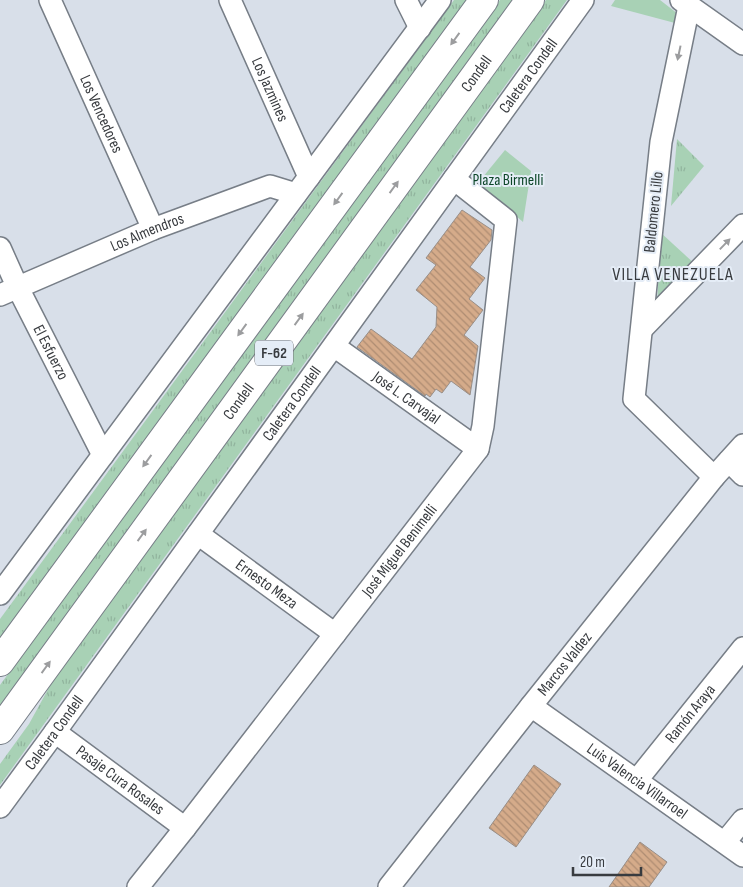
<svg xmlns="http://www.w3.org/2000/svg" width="743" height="887" viewBox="0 0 743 887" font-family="'Sofia Sans Condensed',sans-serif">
<defs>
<pattern id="grass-tufts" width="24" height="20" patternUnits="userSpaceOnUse" patternTransform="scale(1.25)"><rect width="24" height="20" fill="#a8d1b5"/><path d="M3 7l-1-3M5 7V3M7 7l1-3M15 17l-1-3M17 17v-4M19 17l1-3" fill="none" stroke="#91b49d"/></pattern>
<pattern id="building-back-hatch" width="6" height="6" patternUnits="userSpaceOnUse" patternTransform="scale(1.25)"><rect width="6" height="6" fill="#d5ab8a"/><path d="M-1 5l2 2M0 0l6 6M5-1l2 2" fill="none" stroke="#ae8c72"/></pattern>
</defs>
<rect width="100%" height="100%" fill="#d8dfe9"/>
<!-- grass -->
<g fill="url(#grass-tufts)">
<polygon points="454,0 475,0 0,640 0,619"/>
<polygon points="500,0 519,0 0,710 0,685"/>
<polygon points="546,0 567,0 0,785 0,764 29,724 63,662"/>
<polygon points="677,139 704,166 671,206"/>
<polygon points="661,233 696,265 657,306"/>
</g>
<!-- park -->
<g fill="#a8d1b5">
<polygon points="615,0 660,0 678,14 675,23 611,6"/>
<polygon points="505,150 531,171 523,222 478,183"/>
</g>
<!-- building -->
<g fill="url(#building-back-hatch)" stroke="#988e87">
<polygon points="462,210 492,230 491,240 470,267 485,278 469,299 483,310 464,335 478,346 470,395 451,381 442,393 436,389 430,397 426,394 425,396 357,347 371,329 412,359 436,327 437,307 416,290 436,265 426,258"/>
<polygon points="534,765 561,784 516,847 489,828"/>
<polygon points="640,842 667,862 649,887 609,887"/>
</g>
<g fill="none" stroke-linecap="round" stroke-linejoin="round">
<!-- street casing -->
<g stroke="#777e87" stroke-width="24">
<g id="street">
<path id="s1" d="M50,0L153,229"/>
<path id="s2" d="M230,0L309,177"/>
<polyline points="406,0 420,28"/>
<polyline points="681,0 743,44"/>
<polyline points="689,6 661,142 634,399 714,477"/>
<path id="s3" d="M0,248L17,286L103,455"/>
<path id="s4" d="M0,295L153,229L270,186L296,194"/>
<polyline points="642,329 743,225"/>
<path id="s5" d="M334,346L478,449"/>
<polyline points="729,461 743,475"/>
<path id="s6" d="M198,534L335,634"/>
<polyline points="0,594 440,0"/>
<path id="s7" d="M531,706L743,856"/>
<path id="s8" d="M55,732L185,828"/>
<path id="s9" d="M637,780L743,648"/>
<path id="s10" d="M0,807L55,732L583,0"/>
<polyline points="725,842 743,820"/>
<path id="s11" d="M138,887L185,828L478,449L483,426L506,220L454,179"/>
<path id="s12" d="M389,887L531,706L714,477L743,445"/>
</g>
</g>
<!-- primary casing -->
<g stroke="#777e87" stroke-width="30">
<g id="primary">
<polyline points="0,662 484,0"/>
<path id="s13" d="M0,730L530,0"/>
</g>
</g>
<!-- street -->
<use href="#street" stroke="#fff" stroke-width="21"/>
<!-- primary -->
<use href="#primary" stroke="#fff" stroke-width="28"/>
</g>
<!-- one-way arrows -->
<defs><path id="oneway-solid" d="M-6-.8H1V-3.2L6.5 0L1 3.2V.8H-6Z" transform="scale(1.25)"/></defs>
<g fill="#9c9d9f">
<use href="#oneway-solid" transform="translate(455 39) rotate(126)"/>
<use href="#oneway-solid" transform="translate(679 53) rotate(102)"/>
<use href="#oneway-solid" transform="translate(394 187) rotate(-54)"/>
<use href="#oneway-solid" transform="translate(338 199) rotate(126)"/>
<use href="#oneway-solid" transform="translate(725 244) rotate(-46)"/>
<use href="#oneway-solid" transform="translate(299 319) rotate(-54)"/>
<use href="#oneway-solid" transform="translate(242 330) rotate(126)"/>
<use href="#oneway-solid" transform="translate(147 461) rotate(126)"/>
<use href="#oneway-solid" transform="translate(142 535) rotate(-54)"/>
<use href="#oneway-solid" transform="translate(46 667) rotate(-54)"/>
</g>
<g text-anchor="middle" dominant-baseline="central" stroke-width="4" stroke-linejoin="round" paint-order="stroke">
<!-- shield labels -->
<rect fill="#e5edf7" stroke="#6c7076" stroke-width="1" x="255" y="340.5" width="38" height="25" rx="4"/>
<g font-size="15" font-weight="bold" fill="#383b3f">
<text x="274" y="353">F-62</text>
</g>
<!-- street labels -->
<g font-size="16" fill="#383b3f" stroke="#e5edf7">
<text stroke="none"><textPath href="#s13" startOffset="811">Condell</textPath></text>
<text stroke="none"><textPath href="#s10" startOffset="902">Caletera Condell</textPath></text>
<text stroke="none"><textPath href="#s2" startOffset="98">Los Jazmines</textPath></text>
<text stroke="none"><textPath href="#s1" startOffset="125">Los Vencedores</textPath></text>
<text transform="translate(654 212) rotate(-84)">Baldomero Lillo</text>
<text stroke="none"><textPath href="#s4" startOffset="160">Los Almendros</textPath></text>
<text stroke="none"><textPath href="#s3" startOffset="116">El Esfuerzo</textPath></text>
<text stroke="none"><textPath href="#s5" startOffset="89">José L. Carvajal</textPath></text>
<text stroke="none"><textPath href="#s13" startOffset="406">Condell</textPath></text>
<text stroke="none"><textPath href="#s10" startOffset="498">Caletera Condell</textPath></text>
<text stroke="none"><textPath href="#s11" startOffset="426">José Miguel Benimelli</textPath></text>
<text stroke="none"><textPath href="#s6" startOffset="85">Ernesto Meza</textPath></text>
<text stroke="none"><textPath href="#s12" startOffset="284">Marcos Valdez</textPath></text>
<text stroke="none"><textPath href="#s9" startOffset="85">Ramón Araya</textPath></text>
<text stroke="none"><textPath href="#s10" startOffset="92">Caletera Condell</textPath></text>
<text stroke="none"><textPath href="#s8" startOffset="81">Pasaje Cura Rosales</textPath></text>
<text stroke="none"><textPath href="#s7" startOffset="130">Luis Valencia Villarroel</textPath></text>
</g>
<!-- park labels -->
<g font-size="16" fill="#0b4527" stroke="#e5edf7">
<text x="508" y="180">Plaza Birmelli</text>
</g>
<!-- neighbourhood labels -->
<g font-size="18" letter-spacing="1" fill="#383b3f" stroke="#e5edf7">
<text x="673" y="274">VILLA VENEZUELA</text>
</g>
</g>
<!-- scale -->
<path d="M573 867v8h68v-8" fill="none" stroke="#383b3f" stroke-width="2.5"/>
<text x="580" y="867" font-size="15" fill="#383b3f" stroke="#e5edf7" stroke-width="4" paint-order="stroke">20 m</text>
</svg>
